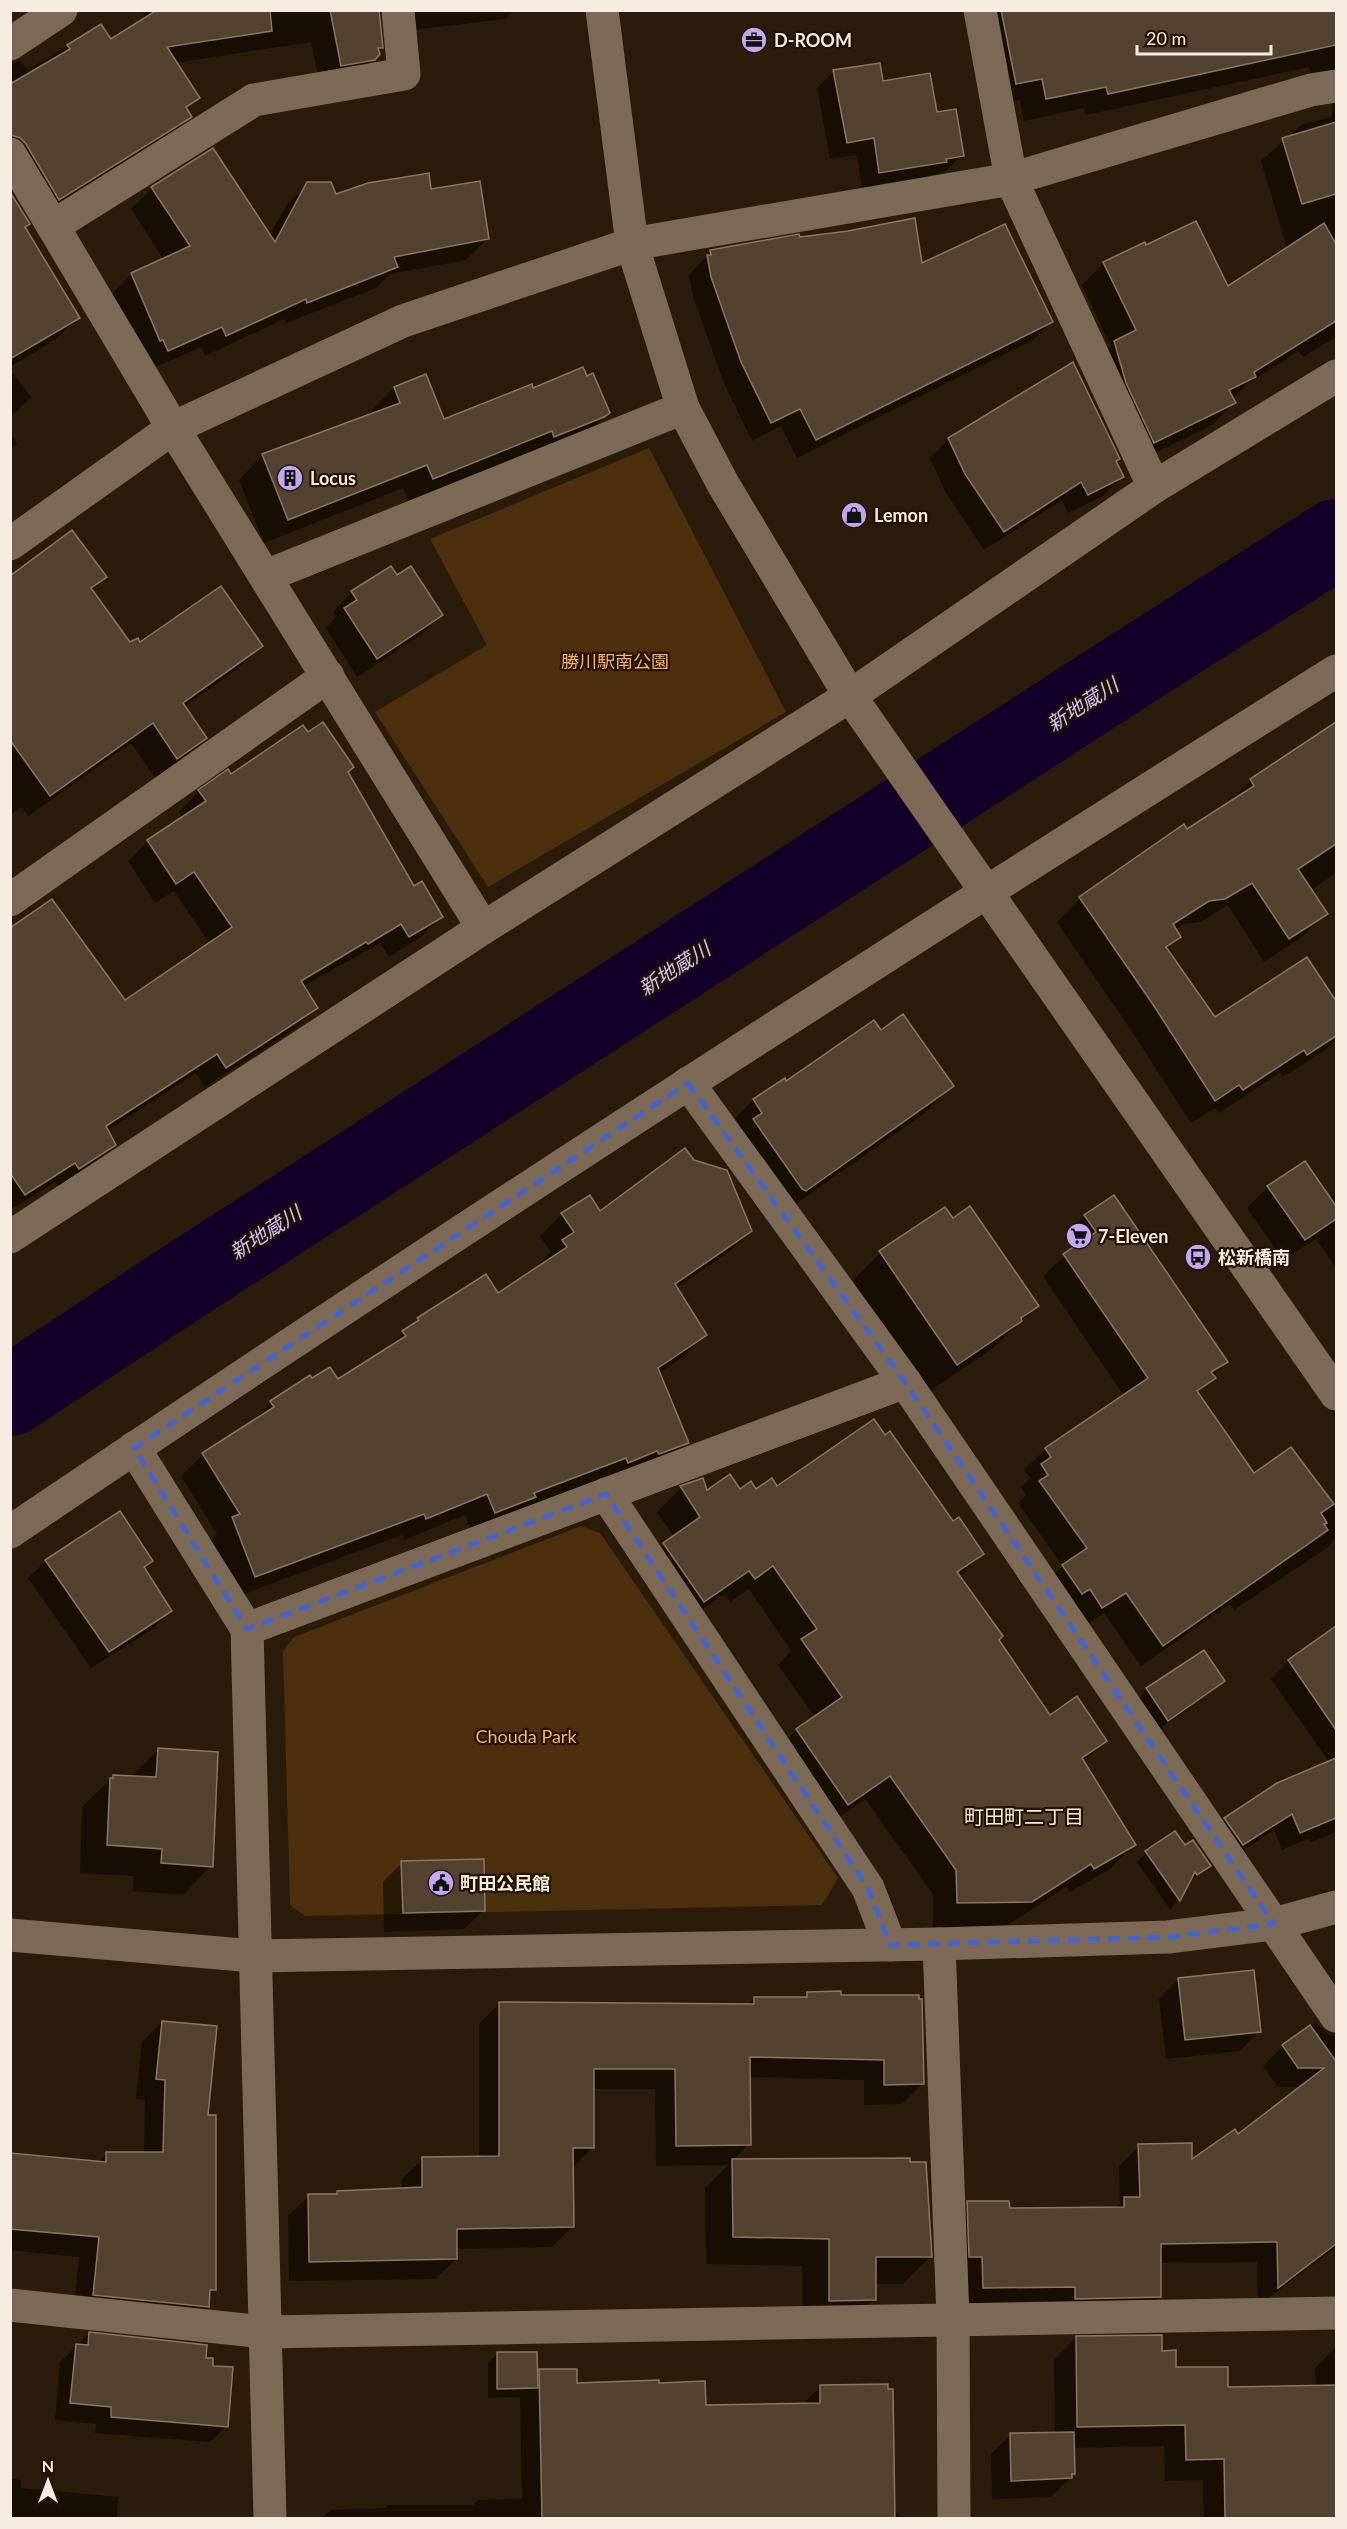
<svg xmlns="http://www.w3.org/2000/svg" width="1347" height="2529" viewBox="0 0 1347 2529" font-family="Lato,'Noto Sans JP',sans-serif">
<rect width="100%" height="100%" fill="#2b1b0a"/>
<!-- green -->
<g fill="#4c300e">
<polygon points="649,448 786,712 488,887 375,712 487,645 430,539"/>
<polygon points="581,1526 600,1533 838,1878 822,1905 305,1916 290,1905 283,1651 294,1637"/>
</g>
<!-- shadow -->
<g fill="#0007">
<polygon points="143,10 514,10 505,19 396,32 385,14 378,13 381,47 374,59 352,81 320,86 311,42 175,63 198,98 186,110 190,116 169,138 37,220 10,175 10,64 20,61 28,70 101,26 110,41 145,20"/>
<polygon points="974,10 1336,10 1336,337 1303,357 1299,351 1247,384 1232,399 1234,403 1212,425 1132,464 1093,364 1111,346 1082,285 1104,263 1227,288 1287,248 1261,161 1301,125 1332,117 1333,105 1328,96 1316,90 1309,67 1086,115 1084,108 1024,121 1020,100 995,105"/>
<polygon points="834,71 881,82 936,114 962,155 945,172 931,175 928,178 862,189 857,155 830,159 817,88"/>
<polygon points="308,184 335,196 430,191 487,239 466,260 390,274 376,288 286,323 284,319 205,356 201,347 147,371 111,295 132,274 164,260 131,209 152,188 269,236 287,205"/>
<polygon points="10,194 24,227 30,235 26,238 78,318 56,339 10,367"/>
<polygon points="798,239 921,266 1052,322 1033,340 797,458 781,426 752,441 723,381 693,296 689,275 711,251"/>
<polygon points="10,370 31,397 10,418"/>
<polygon points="425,376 443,421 533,390 608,413 584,437 409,502 403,488 264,543 239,480 263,455 371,415 370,412 394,388"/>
<polygon points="10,434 18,444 10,451"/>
<polygon points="949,439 1119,459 1115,463 1122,477 1103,496 1068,513 1062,500 984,550 946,493 930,458"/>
<polygon points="10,577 105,577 91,590 130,644 261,645 240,667 184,707 205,738 184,759 156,779 131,743 28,816 22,807 10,815"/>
<polygon points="396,577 441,615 422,634 357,677 326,628 336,617 333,612 352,592"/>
<polygon points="1336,724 1336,873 1311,890 1326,914 1302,937 1264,962 1228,905 1200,922 1184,924 1175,930 1179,936 1166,949 1215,1019 1307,959 1336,1004 1336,1039 1327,1049 1283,1077 1280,1073 1219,1113 1215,1108 1191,1123 1131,1030 1057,922 1080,898 1227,804 1251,780"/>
<polygon points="346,773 414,888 441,916 421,937 389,957 380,943 302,987 316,1008 296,1028 205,1087 196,1073 107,1131 114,1145 94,1165 59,1188 55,1182 10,1210 10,950 125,1002 210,944 174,891 155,903 128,861 148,841 184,818 179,812 199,791 231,776"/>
<polygon points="881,1032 952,1086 925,1113 777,1217 726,1127 753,1100 784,1080 786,1083"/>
<polygon points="1268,1187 1329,1198 1336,1193 1336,1268 1316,1239 1283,1260 1247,1208"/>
<polygon points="600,1213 750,1231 728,1253 676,1288 705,1335 683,1357 659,1373 687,1443 665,1465 473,1534 465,1515 404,1540 402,1535 233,1598 211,1540 217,1534 181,1476 203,1455 250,1425 271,1403 312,1380 338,1381 382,1353 418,1319 497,1295 542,1265 541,1263 551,1252 540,1236 562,1214"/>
<polygon points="1085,1216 1227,1361 1197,1394 1253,1475 1314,1477 1336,1510 1336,1538 1327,1548 1234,1610 1230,1604 1141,1666 1104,1613 1081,1629 1042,1587 1063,1566 1018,1503 1026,1495 1021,1487 1030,1478 1024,1470 1046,1449 1124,1396 1043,1276 1072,1249 1064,1238"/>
<polygon points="880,1253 1037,1306 992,1349 928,1392 852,1281"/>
<polygon points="702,1480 706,1492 756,1491 777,1488 952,1523 982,1554 959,1577 997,1640 1049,1717 1105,1741 1083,1763 1134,1845 1110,1869 1070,1892 1066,1887 1006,1926 933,1927 933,1894 865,1799 824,1828 772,1754 797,1730 815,1717 778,1665 791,1651 749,1589 730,1602 725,1594 679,1625 640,1568 674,1537 657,1512 681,1488"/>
<polygon points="46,1561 151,1561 144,1568 170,1611 153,1629 91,1668 28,1578"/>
<polygon points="1336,1628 1336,1832 1310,1842 1309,1838 1282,1850 1274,1830 1225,1862 1208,1837 1225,1820 1330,1763 1271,1679 1289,1661"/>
<polygon points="1224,1681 1214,1690 1158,1730 1138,1699 1147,1689"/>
<polygon points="158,1750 213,1795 216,1795 211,1866 183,1895 133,1891 134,1876 80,1873 82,1807 114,1776 131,1777"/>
<polygon points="1185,1847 1209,1866 1188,1883 1179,1900 1170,1909 1137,1862 1146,1853"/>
<polygon points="402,1863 484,1910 464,1929 384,1932 383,1882"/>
<polygon points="1179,1979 1259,2031 1240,2051 1166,2059 1159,1999"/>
<polygon points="808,1993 840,1996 922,2084 902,2104 864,2105 864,2080 748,2077 749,2144 733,2160 930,2257 903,2284 874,2284 874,2299 847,2327 802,2328 802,2266 706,2264 705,2188 728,2165 656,2166 655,2089 593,2089 593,2147 572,2168 573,2226 552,2247 456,2249 456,2259 435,2279 289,2281 288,2216 309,2196 402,2190 402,2179 423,2159 479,2158 479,2024 499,2004 747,2006 754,1999 803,1999"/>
<polygon points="1336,2012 1336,2247 1258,2306 1257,2262 1159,2263 1160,2297 1140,2317 963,2308 948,2223 968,2202 1008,2210 1115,2208 1120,2204 1119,2166 1139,2146 1190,2162 1238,2136 1286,2099 1298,2087 1278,2087 1263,2066 1283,2046 1316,2023 1328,2034 1335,2036 1328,2021"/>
<polygon points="162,2022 206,2116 214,2290 208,2296 208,2307 187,2327 73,2315 79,2257 10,2250 10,2154 98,2162 107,2154 144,2154 145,2100 136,2099 142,2042"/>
<polygon points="89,2334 205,2359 211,2367 227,2426 210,2442 95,2433 96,2424 55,2420 60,2362"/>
<polygon points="1076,2338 1161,2352 1175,2368 1227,2388 1316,2387 1315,2368 1336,2347 1336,2518 1204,2518 1203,2480 1165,2481 1164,2446 1073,2448 1074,2474 1051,2497 992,2499 991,2454 1011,2435 1055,2434 1054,2360"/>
<polygon points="497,2354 536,2374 540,2370 576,2384 657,2385 704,2407 803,2404 821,2386 893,2514 898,2514 898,2518 322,2518 331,2510 385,2508 388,2505 473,2505 478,2500 522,2499 520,2397 488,2398 488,2363"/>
<polygon points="10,2479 21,2480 21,2488 118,2497 117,2518 10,2518"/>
</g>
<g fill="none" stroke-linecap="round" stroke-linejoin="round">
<!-- river -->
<polyline stroke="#130029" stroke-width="80" points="10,1396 172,1289 1133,668 1336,539"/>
</g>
<!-- building -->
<g fill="#534230" stroke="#8a7763" stroke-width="1.5">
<polygon points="157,10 270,10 272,31 167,47 200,98 186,107 192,117 59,200 26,144 20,138 10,135 10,84 70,49 67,45 101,24 111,39"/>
<polygon points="330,10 379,10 383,48 378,48 380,54 375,60 341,66"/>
<polygon points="1001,10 1336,10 1336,45 1108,94 1106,87 1046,99 1042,79 1016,84"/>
<polygon points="880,63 883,81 930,73 937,112 956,109 964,156 946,159 947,162 879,173 874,138 847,143 833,70"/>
<polygon points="1336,122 1336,194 1302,204 1282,138"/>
<polygon points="213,148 275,242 307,182 331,182 336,194 368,183 429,173 431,189 480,181 489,239 394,257 398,267 307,303 306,299 226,336 222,327 168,351 163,340 160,341 131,273 190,246 151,187"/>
<polygon points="10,192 30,224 25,227 80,318 10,359"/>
<polygon points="915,218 922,263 1005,224 1053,322 816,440 800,409 771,423 741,362 711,277 707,255 711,255 710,250 799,234 800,237 848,231"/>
<polygon points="1196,221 1228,286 1324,223 1336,244 1336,321 1254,372 1256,377 1229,390 1236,403 1154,443 1126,383 1114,341 1136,330 1103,262 1145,242 1146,245"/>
<polygon points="1073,362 1120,459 1116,461 1124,477 1088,495 1081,482 1004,532 965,474 948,438"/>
<polygon points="583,367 587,376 593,373 610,413 604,417 554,437 552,431 433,479 427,465 288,520 262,454 400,403 394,387 426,374 444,419 532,384 533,388"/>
<polygon points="72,530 107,577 91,588 130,642 138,638 140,642 221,586 263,646 183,703 207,738 177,759 153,723 50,796 10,740 10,576"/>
<polygon points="391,566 397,575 411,566 443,615 377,659 344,608 357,600 351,591"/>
<polygon points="323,722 354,767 348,772 414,886 422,881 443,917 409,937 401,924 368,944 366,942 301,981 318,1008 226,1068 217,1054 106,1126 116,1145 79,1169 75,1163 25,1195 10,1173 10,928 52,899 125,1000 232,927 194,872 176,884 147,840 206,801 198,790 228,769 231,774 303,725 308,732"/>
<polygon points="1336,722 1336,844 1298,869 1328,914 1289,939 1252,883 1225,899 1209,901 1173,924 1181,937 1166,947 1215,1017 1307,957 1336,1001 1336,1036 1307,1055 1304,1050 1243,1090 1239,1085 1215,1101 1154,1006 1079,897 1184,824 1187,829 1254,786 1250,779"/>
<polygon points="903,1014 954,1086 806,1191 802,1189 753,1119 762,1113 753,1099 785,1078 786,1081 874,1020 881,1030"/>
<polygon points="685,1148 694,1160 727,1170 752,1231 675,1284 707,1335 658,1368 689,1443 659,1454 657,1451 628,1463 626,1458 534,1493 536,1497 495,1513 487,1494 426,1519 424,1514 255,1577 232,1517 240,1514 202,1453 274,1407 270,1401 310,1375 312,1378 330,1367 338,1379 406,1336 402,1331 419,1320 417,1318 486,1274 498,1293 567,1247 562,1240 574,1232 561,1213 590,1195 600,1211"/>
<polygon points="1305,1161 1336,1206 1336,1219 1305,1240 1267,1186"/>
<polygon points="1114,1195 1228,1362 1211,1372 1216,1378 1197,1391 1254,1473 1291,1447 1334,1504 1321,1513 1327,1523 1324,1524 1328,1530 1163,1646 1126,1593 1102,1608 1090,1589 1082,1594 1062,1565 1087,1548 1039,1481 1048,1475 1041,1464 1051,1457 1045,1448 1148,1378 1063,1254 1096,1232 1084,1215"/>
<polygon points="970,1206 1039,1306 1021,1318 1022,1321 957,1365 879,1251 945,1207 953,1218"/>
<polygon points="874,1419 885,1435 890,1431 953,1521 959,1517 984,1554 957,1572 1003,1636 999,1640 1050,1715 1077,1696 1107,1741 1082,1758 1136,1845 1094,1869 1091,1864 1032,1902 957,1903 956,1870 890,1776 848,1805 796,1729 842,1697 801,1639 817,1629 773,1566 755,1579 749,1571 704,1602 663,1543 700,1517 680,1486 703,1478 707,1490 730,1474 740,1489 751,1481 756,1489 772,1478 777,1486"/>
<polygon points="120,1511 153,1561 144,1567 172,1611 109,1652 45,1560"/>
<polygon points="1336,1626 1336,1730 1288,1660"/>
<polygon points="1204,1650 1225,1681 1168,1721 1146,1688"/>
<polygon points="158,1748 218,1752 213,1867 161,1863 162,1849 107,1845 110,1778 113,1778 113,1775 156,1777"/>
<polygon points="1336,1758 1336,1818 1300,1833 1292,1814 1243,1845 1224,1818 1277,1783"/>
<polygon points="1175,1831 1185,1845 1193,1840 1211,1866 1197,1875 1195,1872 1180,1901 1145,1851"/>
<polygon points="484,1859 485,1911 403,1913 401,1861"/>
<polygon points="1254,1970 1261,2032 1185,2040 1178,1978"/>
<polygon points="841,1991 841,1995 919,1995 919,1999 922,1999 924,2084 884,2085 884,2060 750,2057 751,2145 676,2146 675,2069 594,2069 594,2148 573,2148 574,2227 457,2229 457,2259 309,2262 308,2194 337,2194 337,2191 422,2187 422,2157 499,2156 499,2002 754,2004 754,1997 807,1997 807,1992"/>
<polygon points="162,2021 217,2026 208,2115 216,2115 216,2290 210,2290 209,2307 93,2295 99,2237 10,2229 10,2153 106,2162 106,2152 163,2152 165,2080 156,2079"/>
<polygon points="1310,2025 1335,2060 1336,2058 1336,2244 1278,2288 1277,2242 1161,2244 1161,2297 1075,2299 1075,2287 983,2288 982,2257 969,2257 967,2201 1009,2201 1010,2208 1124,2207 1124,2197 1140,2197 1138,2144 1192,2143 1192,2159 1235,2129 1238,2134 1324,2068 1298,2068 1282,2045"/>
<polygon points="910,2158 910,2162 926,2162 932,2257 876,2257 876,2300 829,2301 829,2239 733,2237 732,2159"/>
<polygon points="89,2332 207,2345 206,2358 213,2358 213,2366 233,2367 228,2427 111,2417 111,2407 70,2403 76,2344 88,2345"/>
<polygon points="1162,2335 1162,2351 1176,2350 1176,2367 1228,2367 1228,2387 1336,2385 1336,2518 1225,2518 1224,2459 1186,2460 1185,2425 1077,2427 1076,2336"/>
<polygon points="497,2352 537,2352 538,2388 497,2389"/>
<polygon points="539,2369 577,2369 577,2383 659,2380 659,2383 705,2381 706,2405 820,2403 820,2385 888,2384 888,2389 893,2389 895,2518 542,2518"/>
<polygon points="1074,2432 1075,2474 1072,2474 1072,2478 1011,2481 1010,2433"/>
</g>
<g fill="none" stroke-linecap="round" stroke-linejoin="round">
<!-- street -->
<g stroke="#7c6956" stroke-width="33">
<polyline points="980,10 1011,179 1154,487"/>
<polyline points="10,44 61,10"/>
<polyline points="10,154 173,428 483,928"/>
<polyline points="53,226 254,100 404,74 398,10"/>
<polyline points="10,544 173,428 403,321 632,244 1011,179 1311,90 1336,86"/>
<polyline points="266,576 683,408"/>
<polyline points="10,900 328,676"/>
<polyline points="688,1083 905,1382 1336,2016"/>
<polyline points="10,1237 483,928 850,696 1154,487 1336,376"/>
<polyline points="134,1448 247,1629 270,2518"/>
<polyline points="606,1494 868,1888 890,1945"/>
<polyline points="247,1629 905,1382"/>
<polyline points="939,1944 953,2318 954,2518"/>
<polyline points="10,2305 264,2332 1336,2313"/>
</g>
<!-- secondary -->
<g stroke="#7c6956" stroke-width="33">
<polyline points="602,10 632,244 683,408 723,484 850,696 1336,1394"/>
<path d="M10,1532C447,1236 890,951 1336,671"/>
<polyline points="10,1935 254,1956 939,1944 1168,1937 1274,1924 1336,1907"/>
</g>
</g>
<!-- marked area -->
<path fill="none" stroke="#3e66da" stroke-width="4.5" stroke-dasharray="12 8" stroke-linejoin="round" d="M688,1083L905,1382L1274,1924L1168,1937L890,1945L868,1888L606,1494L247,1629L134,1448Z"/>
<!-- icons -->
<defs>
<g id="office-disc" transform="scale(1.35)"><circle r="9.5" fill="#c2a8f3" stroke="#211203"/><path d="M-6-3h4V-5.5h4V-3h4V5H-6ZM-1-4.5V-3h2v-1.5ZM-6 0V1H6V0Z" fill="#111"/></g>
<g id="building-disc" transform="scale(1.35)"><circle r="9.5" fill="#c2a8f3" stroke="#211203"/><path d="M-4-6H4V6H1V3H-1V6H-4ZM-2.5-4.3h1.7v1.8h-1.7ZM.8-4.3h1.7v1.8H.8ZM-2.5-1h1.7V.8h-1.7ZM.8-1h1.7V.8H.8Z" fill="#111"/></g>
<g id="shop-disc" transform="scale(1.35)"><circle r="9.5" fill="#c2a8f3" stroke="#211203"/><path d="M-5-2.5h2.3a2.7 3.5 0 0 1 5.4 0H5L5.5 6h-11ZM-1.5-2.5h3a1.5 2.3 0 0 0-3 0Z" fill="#111"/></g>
<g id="supermarket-disc" transform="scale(1.35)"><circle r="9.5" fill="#c2a8f3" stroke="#211203"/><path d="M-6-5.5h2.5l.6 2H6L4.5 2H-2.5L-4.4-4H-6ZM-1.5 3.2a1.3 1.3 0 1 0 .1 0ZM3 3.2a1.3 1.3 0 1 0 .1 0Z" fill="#111"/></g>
<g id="bus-disc" transform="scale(1.35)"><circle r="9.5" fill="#c2a8f3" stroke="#211203"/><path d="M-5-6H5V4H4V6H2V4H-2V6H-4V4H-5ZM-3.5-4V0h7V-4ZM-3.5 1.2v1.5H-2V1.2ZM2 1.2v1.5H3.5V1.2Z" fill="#111"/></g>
<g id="civic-disc" transform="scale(1.35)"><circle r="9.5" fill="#c2a8f3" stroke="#211203"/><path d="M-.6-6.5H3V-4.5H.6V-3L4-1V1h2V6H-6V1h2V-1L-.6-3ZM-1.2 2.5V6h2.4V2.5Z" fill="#111"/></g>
</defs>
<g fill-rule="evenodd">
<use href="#office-disc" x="754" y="40"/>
<use href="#building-disc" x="290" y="478"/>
<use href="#shop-disc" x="854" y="515"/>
<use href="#supermarket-disc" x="1079" y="1236"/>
<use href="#bus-disc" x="1198" y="1257"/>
<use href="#civic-disc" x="441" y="1883"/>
</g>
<g text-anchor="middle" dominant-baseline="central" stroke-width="4.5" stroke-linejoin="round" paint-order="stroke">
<!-- poi labels -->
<g font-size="18" font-weight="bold" fill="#f7ece2" stroke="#211203" text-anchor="start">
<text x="774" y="40">D-ROOM</text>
<text x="310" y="478">Locus</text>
<text x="874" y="515">Lemon</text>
<text x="1098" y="1236">7-Eleven</text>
<text x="1218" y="1257">松新橋南</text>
<text x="460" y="1883">町田公民館</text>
</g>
<!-- park labels -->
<g font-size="18" fill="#fcb25e" stroke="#211203">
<text x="615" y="661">勝川駅南公園</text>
<text x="526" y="1736">Chouda Park</text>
</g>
<!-- water labels -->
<g font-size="20" font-style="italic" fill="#d4c1f9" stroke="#211203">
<text transform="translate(1082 704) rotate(-33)">新地蔵川</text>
<text transform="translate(674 968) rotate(-33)">新地蔵川</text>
<text transform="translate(265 1232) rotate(-33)">新地蔵川</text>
</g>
<!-- neighbourhood labels -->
<g font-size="20" fill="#f7ece2" stroke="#211203">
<text x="1024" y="1816">町田町二丁目</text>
</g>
</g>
<!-- border -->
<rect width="1347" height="2529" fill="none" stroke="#f7ece2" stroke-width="24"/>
<!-- north arrow -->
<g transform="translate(48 2481)" stroke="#211203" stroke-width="4.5" paint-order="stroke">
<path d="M0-4.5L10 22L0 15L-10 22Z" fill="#f7ece2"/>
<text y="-9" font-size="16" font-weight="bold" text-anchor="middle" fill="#f7ece2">N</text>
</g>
<!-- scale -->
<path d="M1137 45v9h134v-9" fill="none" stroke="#f7ece2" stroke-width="3"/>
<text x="1146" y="45" font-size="18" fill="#f7ece2" stroke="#211203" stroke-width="4.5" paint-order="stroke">20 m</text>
</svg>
